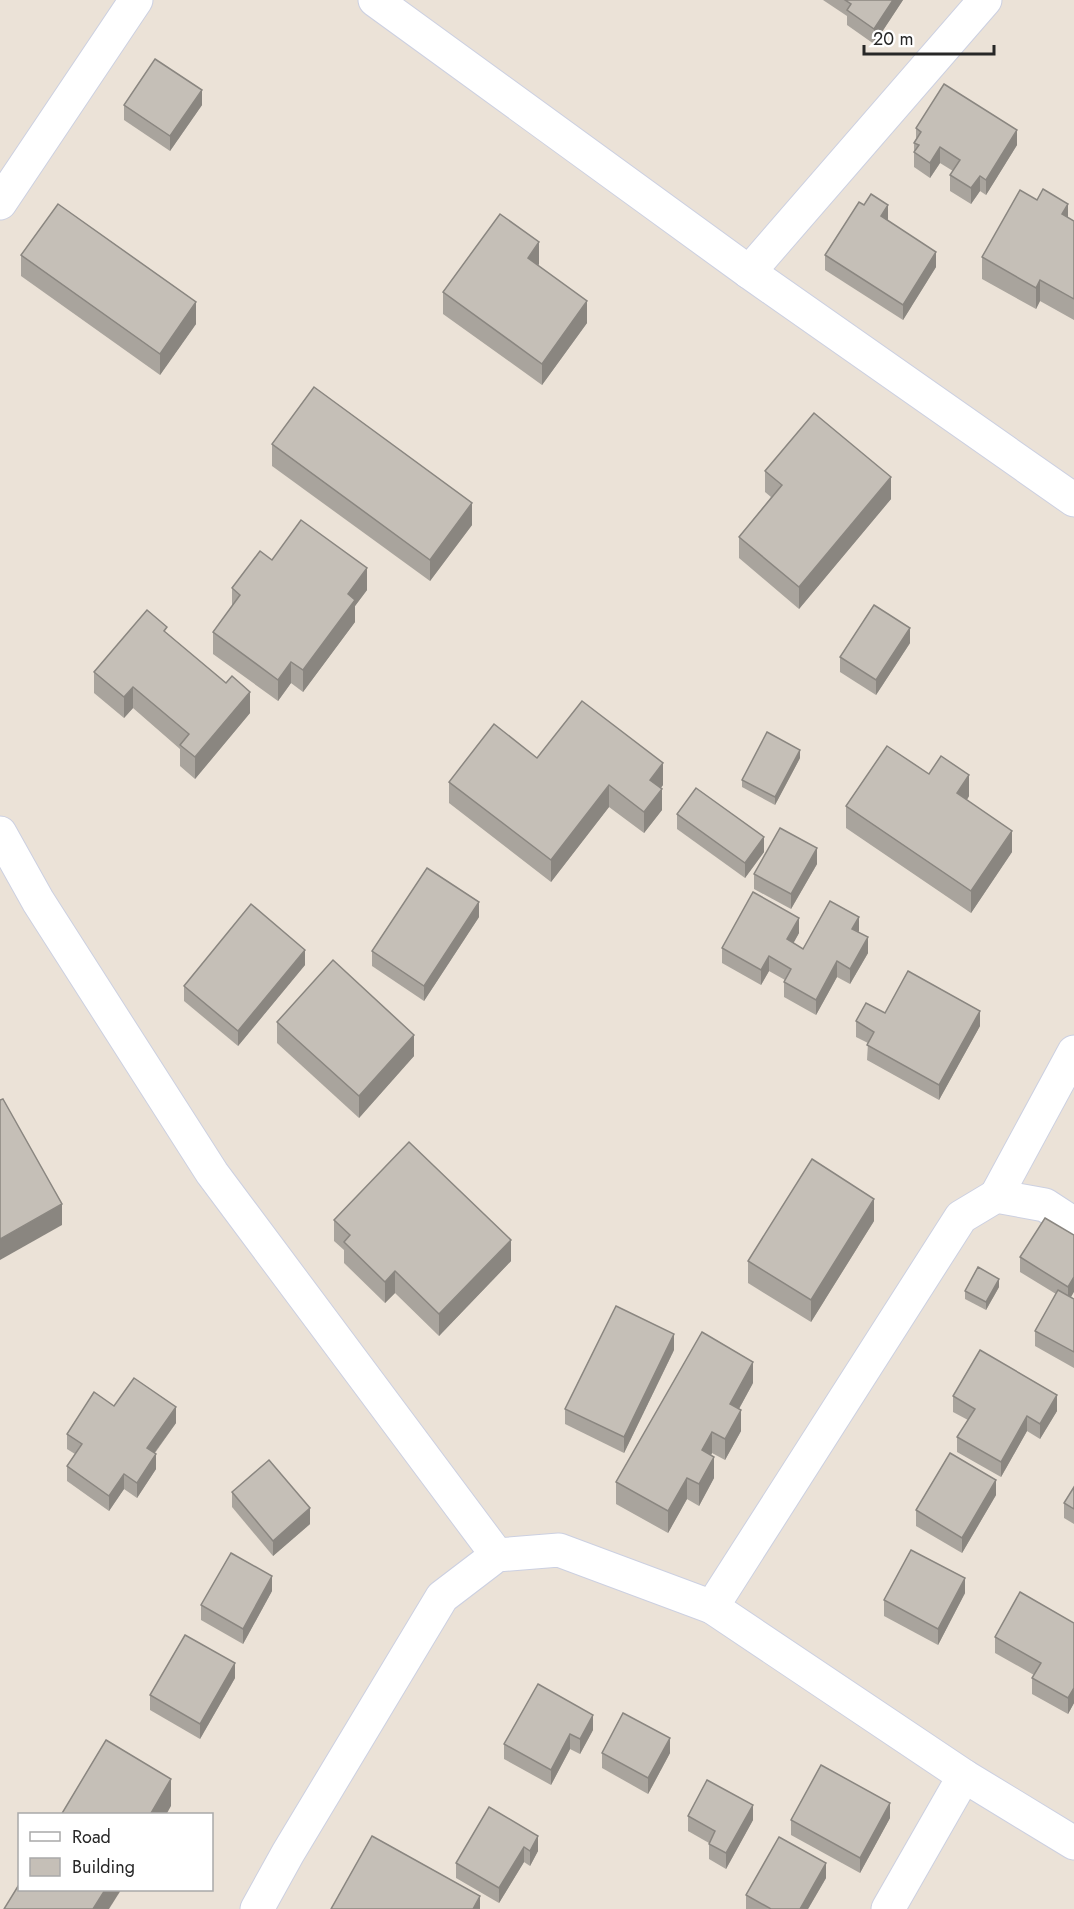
<svg xmlns="http://www.w3.org/2000/svg" width="1074" height="1909" viewBox="0 0 1074 1909" font-family="Jost,sans-serif">
<rect width="100%" height="100%" fill="#ebe2d7"/>
<g fill="none" stroke-linecap="round" stroke-linejoin="round">
<!-- minor casing -->
<g stroke="#ccd0e1" stroke-width="35">
<g id="minor">
<polyline points="375,0 749,272 1074,500"/>
<polyline points="0,203 136,0"/>
<polyline points="749,272 985,0"/>
<polyline points="0,833 38,901 212,1173 497,1555"/>
<polyline points="996,1196 1074,1052"/>
<polyline points="712,1607 961,1217 996,1196 1045,1205 1074,1224"/>
<polyline points="257,1909 288,1853 442,1597 497,1555 559,1550 712,1607 964,1776 1074,1843"/>
<polyline points="888,1909 964,1776"/>
</g>
</g>
<!-- minor -->
<use href="#minor" stroke="#fff" stroke-width="33"/>
</g>
<!-- wall -->
<g fill="#a9a49d">
<polygon points="823,0 903,0 874,44 847,25 847,16"/>
<polygon points="124,105 202,105 170,151 124,120"/>
<polygon points="916,128 1017,145 986,195 980,191 971,204 950,191 950,175 953,171 940,163 930,178 914,167 914,143 916,139"/>
<polygon points="1068,218 1074,221 1074,320 1040,301 1036,309 982,279 982,257"/>
<polygon points="888,220 936,267 903,320 825,270 825,255"/>
<polygon points="21,255 196,324 160,375 21,276"/>
<polygon points="539,264 538,266 587,323 542,385 443,314 443,292"/>
<polygon points="272,444 472,525 430,581 272,466"/>
<polygon points="765,471 891,499 799,609 739,558 739,537 771,497 765,492"/>
<polygon points="272,560 367,590 355,606 355,622 303,692 291,683 278,701 213,654 213,632 232,606 232,588"/>
<polygon points="167,633 250,713 195,779 180,766 180,749 133,708 124,718 94,693 94,672"/>
<polygon points="910,643 876,695 840,672 840,657"/>
<polygon points="537,758 663,785 661,788 662,810 644,833 609,807 551,882 449,803 449,782"/>
<polygon points="800,758 775,805 742,787 742,780"/>
<polygon points="929,774 969,796 967,800 1012,852 971,913 846,828 846,806"/>
<polygon points="677,814 764,852 745,878 677,829"/>
<polygon points="817,864 791,909 754,889 754,874"/>
<polygon points="479,917 424,1001 372,966 372,951"/>
<polygon points="859,932 868,953 850,984 837,977 816,1015 784,997 784,982 785,980 769,971 761,985 722,963 722,948 799,933 793,943 803,949"/>
<polygon points="305,965 238,1046 184,1001 184,986"/>
<polygon points="885,1013 980,1026 939,1100 867,1060 868,1043 856,1037 856,1021"/>
<polygon points="277,1022 414,1056 359,1118 277,1043"/>
<polygon points="334,1220 511,1261 439,1336 395,1293 385,1303 344,1263 344,1250 334,1241"/>
<polygon points="874,1221 811,1322 748,1283 748,1261"/>
<polygon points="1074,1235 1071,1297 1074,1299 1074,1368 1035,1346 1035,1331 1056,1294 1020,1272 1020,1257"/>
<polygon points="999,1287 986,1310 965,1299 965,1291"/>
<polygon points="674,1350 624,1453 565,1424 565,1409"/>
<polygon points="753,1383 739,1409 741,1431 725,1460 712,1453 711,1455 714,1478 699,1506 687,1499 668,1533 616,1504 616,1482"/>
<polygon points="953,1396 1057,1411 1040,1439 1027,1431 1001,1477 957,1452 957,1437 968,1420 953,1412"/>
<polygon points="114,1406 176,1423 155,1453 156,1469 137,1498 124,1489 109,1511 67,1481 67,1466 75,1454 67,1449 67,1434"/>
<polygon points="1074,1487 1074,1524 1064,1518 1064,1503"/>
<polygon points="232,1492 310,1524 273,1556 232,1507"/>
<polygon points="996,1495 962,1553 916,1526 916,1510"/>
<polygon points="272,1591 243,1644 201,1620 201,1605"/>
<polygon points="965,1593 938,1645 884,1616 884,1600"/>
<polygon points="1074,1623 1074,1703 1068,1714 1032,1694 1032,1678 1034,1675 995,1653 995,1637"/>
<polygon points="235,1678 200,1739 150,1710 150,1695"/>
<polygon points="593,1730 580,1754 570,1749 551,1785 504,1759 504,1744"/>
<polygon points="602,1753 670,1753 648,1794 602,1768"/>
<polygon points="688,1816 753,1820 726,1869 709,1859 709,1843 688,1831"/>
<polygon points="890,1818 860,1873 791,1835 791,1820"/>
<polygon points="538,1836 538,1851 530,1866 524,1862 499,1903 456,1878 456,1863"/>
<polygon points="826,1878 808,1909 746,1909 746,1895"/>
</g>
<!-- shaded-wall -->
<g fill="#8a8680">
<polygon points="893,0 903,0 874,44 874,29"/>
<polygon points="202,90 202,105 170,151 170,136"/>
<polygon points="1017,130 1017,145 986,195 986,180"/>
<polygon points="940,147 940,163 930,178 930,163"/>
<polygon points="980,176 980,191 971,204 971,188"/>
<polygon points="1068,204 1068,225 1062,214"/>
<polygon points="888,205 888,220 881,231 881,216"/>
<polygon points="539,242 539,264 528,280 528,258"/>
<polygon points="936,252 936,267 903,320 903,305"/>
<polygon points="1040,280 1040,301 1036,309 1036,288"/>
<polygon points="587,301 587,323 542,385 542,364"/>
<polygon points="196,302 196,324 160,375 160,354"/>
<polygon points="891,477 891,499 799,609 799,587"/>
<polygon points="472,503 472,525 430,581 430,560"/>
<polygon points="367,568 367,590 355,606 355,622 303,692 303,670 348,594"/>
<polygon points="910,628 910,643 876,695 876,680"/>
<polygon points="291,662 291,683 278,701 278,680"/>
<polygon points="133,687 133,708 124,718 124,697"/>
<polygon points="250,692 250,713 195,779 195,757"/>
<polygon points="800,750 800,758 775,805 775,797"/>
<polygon points="663,763 663,785 650,801 650,780"/>
<polygon points="969,775 969,796 957,815 957,793"/>
<polygon points="609,785 609,807 551,882 551,860"/>
<polygon points="662,789 662,810 644,833 644,812"/>
<polygon points="1012,831 1012,852 971,913 971,891"/>
<polygon points="764,837 764,852 745,878 745,863"/>
<polygon points="817,848 817,864 791,909 791,894"/>
<polygon points="479,902 479,917 424,1001 424,986"/>
<polygon points="859,917 859,932 852,929"/>
<polygon points="799,918 799,933 787,955 787,939"/>
<polygon points="868,937 868,953 850,984 850,969"/>
<polygon points="305,950 305,965 238,1046 238,1031"/>
<polygon points="769,956 769,971 761,985 761,970"/>
<polygon points="837,961 837,977 816,1015 816,1000"/>
<polygon points="980,1011 980,1026 939,1100 939,1085"/>
<polygon points="414,1035 414,1056 359,1118 359,1096"/>
<polygon points="874,1199 874,1221 811,1322 811,1300"/>
<polygon points="62,1204 62,1225 0,1260 0,1239"/>
<polygon points="511,1240 511,1261 439,1336 439,1314"/>
<polygon points="395,1271 395,1293 385,1303 385,1282"/>
<polygon points="1074,1277 1074,1292 1068,1302 1068,1287"/>
<polygon points="999,1279 999,1287 986,1310 986,1302"/>
<polygon points="674,1334 674,1350 624,1453 624,1437"/>
<polygon points="753,1362 753,1383 730,1425 730,1404"/>
<polygon points="1057,1395 1057,1411 1040,1439 1040,1424"/>
<polygon points="176,1407 176,1423 147,1463 147,1448"/>
<polygon points="741,1410 741,1431 725,1460 725,1439"/>
<polygon points="1027,1416 1027,1431 1001,1477 1001,1462"/>
<polygon points="712,1432 712,1453 702,1472 702,1450"/>
<polygon points="156,1454 156,1469 137,1498 137,1483"/>
<polygon points="714,1457 714,1478 699,1506 699,1484"/>
<polygon points="124,1474 124,1489 109,1511 109,1496"/>
<polygon points="687,1478 687,1499 668,1533 668,1511"/>
<polygon points="996,1480 996,1495 962,1553 962,1538"/>
<polygon points="310,1508 310,1524 273,1556 273,1541"/>
<polygon points="272,1576 272,1591 243,1644 243,1629"/>
<polygon points="965,1578 965,1593 938,1645 938,1629"/>
<polygon points="235,1663 235,1678 200,1739 200,1724"/>
<polygon points="1074,1688 1074,1703 1068,1714 1068,1698"/>
<polygon points="593,1715 593,1730 580,1754 580,1739"/>
<polygon points="570,1734 570,1749 551,1785 551,1770"/>
<polygon points="670,1738 670,1753 648,1794 648,1778"/>
<polygon points="171,1779 171,1806 166,1815 150,1815"/>
<polygon points="890,1803 890,1818 860,1873 860,1858"/>
<polygon points="753,1805 753,1820 726,1869 726,1853"/>
<polygon points="538,1836 538,1851 530,1866 530,1851"/>
<polygon points="524,1847 524,1862 499,1903 499,1888"/>
<polygon points="826,1863 826,1878 808,1909 800,1909"/>
<polygon points="105,1890 121,1890 109,1909 93,1909"/>
<polygon points="480,1896 480,1909 473,1909"/>
</g>
<!-- building -->
<g fill="#c5bfb7" stroke="#8a8680" stroke-width="1.5">
<polygon points="845,0 893,0 874,29 847,10 851,4"/>
<polygon points="155,59 202,90 170,136 124,105"/>
<polygon points="944,84 1017,130 986,180 980,176 971,188 950,175 960,160 940,147 930,163 914,152 919,145 914,143 921,132 916,128"/>
<polygon points="1043,189 1068,204 1062,214 1074,221 1074,299 1040,280 1036,288 982,257 1020,190 1037,200"/>
<polygon points="871,194 888,205 881,216 936,252 903,305 825,255 859,202 864,205"/>
<polygon points="58,204 196,302 160,354 21,255"/>
<polygon points="500,214 539,242 528,258 587,301 542,364 443,292"/>
<polygon points="314,387 472,503 430,560 272,444"/>
<polygon points="814,413 891,477 799,587 739,537 782,485 765,471"/>
<polygon points="301,520 367,568 348,594 355,600 303,670 291,662 278,680 213,632 240,595 232,588 260,551 272,560"/>
<polygon points="874,605 910,628 876,680 840,657"/>
<polygon points="147,610 167,627 164,631 226,683 232,676 250,692 195,757 180,745 189,734 133,687 124,697 94,672"/>
<polygon points="582,701 663,763 650,780 662,789 644,812 609,785 551,860 449,782 494,724 537,758"/>
<polygon points="767,732 800,750 775,797 742,780"/>
<polygon points="887,746 929,774 941,756 969,775 957,793 1012,831 971,891 846,806"/>
<polygon points="696,788 764,837 745,863 677,814"/>
<polygon points="780,828 817,848 791,894 754,874"/>
<polygon points="427,868 479,902 424,986 372,951"/>
<polygon points="753,892 799,918 787,939 803,949 830,901 859,917 852,929 868,937 850,969 837,961 816,1000 784,982 791,969 769,956 761,970 722,948"/>
<polygon points="251,904 305,950 238,1031 184,986"/>
<polygon points="333,960 414,1035 359,1096 277,1022"/>
<polygon points="908,971 980,1011 939,1085 867,1045 874,1032 856,1021 866,1003 885,1013"/>
<polygon points="3,1099 62,1204 0,1239 0,1100"/>
<polygon points="409,1142 511,1240 439,1314 395,1271 385,1282 344,1242 350,1235 334,1220"/>
<polygon points="812,1159 874,1199 811,1300 748,1261"/>
<polygon points="1045,1218 1074,1235 1074,1277 1068,1287 1020,1257"/>
<polygon points="978,1267 999,1279 986,1302 965,1291"/>
<polygon points="1058,1290 1074,1299 1074,1352 1035,1331"/>
<polygon points="616,1306 674,1334 624,1437 565,1409"/>
<polygon points="702,1332 753,1362 730,1404 741,1410 725,1439 712,1432 702,1450 714,1457 699,1484 687,1478 668,1511 616,1482"/>
<polygon points="980,1350 1057,1395 1040,1424 1027,1416 1001,1462 957,1437 975,1409 953,1396"/>
<polygon points="134,1378 176,1407 147,1448 156,1454 137,1483 124,1474 109,1496 67,1466 82,1444 67,1434 94,1392 114,1406"/>
<polygon points="950,1453 996,1480 962,1538 916,1510"/>
<polygon points="269,1460 310,1508 273,1541 232,1492"/>
<polygon points="1074,1487 1074,1509 1064,1503"/>
<polygon points="911,1550 965,1578 938,1629 884,1600"/>
<polygon points="231,1553 272,1576 243,1629 201,1605"/>
<polygon points="1020,1592 1074,1623 1074,1688 1068,1698 1032,1678 1041,1663 995,1637"/>
<polygon points="185,1635 235,1663 200,1724 150,1695"/>
<polygon points="538,1684 593,1715 580,1739 570,1734 551,1770 504,1744"/>
<polygon points="623,1713 670,1738 648,1778 602,1753"/>
<polygon points="106,1740 171,1779 150,1815 61,1815"/>
<polygon points="821,1765 890,1803 860,1858 791,1820"/>
<polygon points="707,1780 753,1805 726,1853 709,1844 715,1831 688,1816"/>
<polygon points="489,1807 538,1836 530,1851 524,1847 499,1888 456,1863"/>
<polygon points="372,1836 480,1896 473,1909 331,1909"/>
<polygon points="779,1837 826,1863 800,1909 771,1909 746,1895"/>
<polygon points="20,1883 20,1890 105,1890 93,1909 4,1909"/>
</g>
<!-- legend -->
<rect x="18" y="1813" width="195" height="78" fill="#ffffff" stroke="#a9a9a9" stroke-width="1.5"/>
<rect x="30" y="1832" width="30" height="9" fill="#ffffff" stroke="#a9a9a9" stroke-width="1.5"/>
<text x="72" y="1843" font-size="18" fill="#272727">Road</text>
<rect x="30" y="1858" width="30" height="18" fill="#c5bfb7" stroke="#a9a9a9" stroke-width="1.5"/>
<text x="72" y="1873" font-size="18" fill="#272727">Building</text>
<!-- scale -->
<path d="M864 45v9h130v-9" fill="none" stroke="#272727" stroke-width="3"/>
<text x="873" y="45" font-size="18" fill="#272727" stroke="#ffffff" stroke-width="4.5" paint-order="stroke">20 m</text>
</svg>
